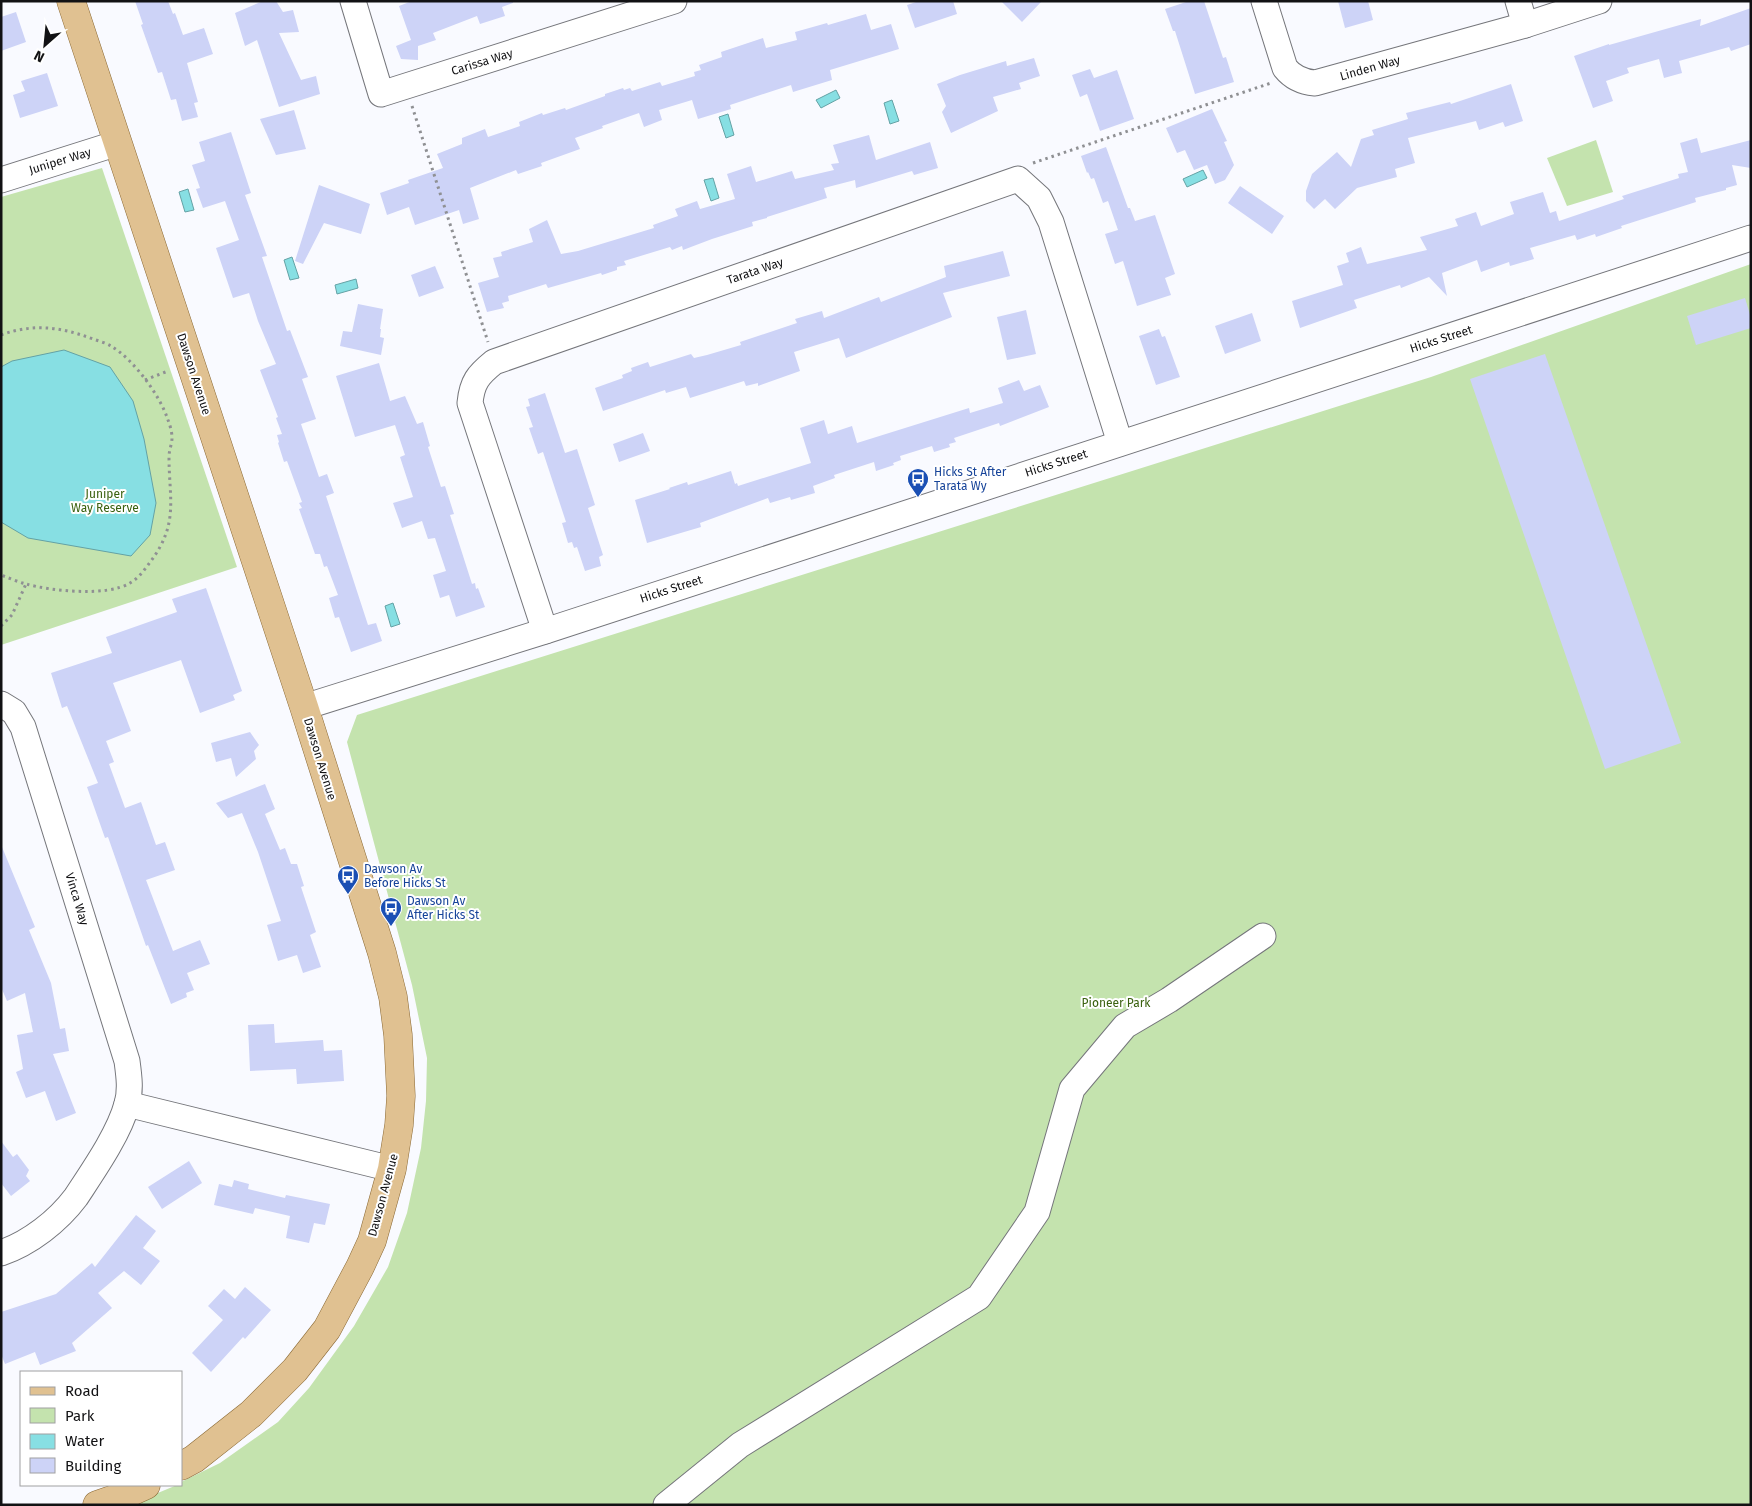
<svg xmlns="http://www.w3.org/2000/svg" width="1752" height="1506" viewBox="0 0 1752 1506" font-family="'Fira Sans',sans-serif">
<rect width="100%" height="100%" fill="#f9faff"/>
<!-- green -->
<g fill="#c4e3ae">
<polygon points="1596,140 1613,192 1567,206 1547,158"/>
<polygon points="102,168 237,567 1,645 1,197"/>
<polygon points="1751,264 1751,1505 129,1505 177,1485 181,1485 181,1482 220,1463 278,1422 309,1388 354,1326 388,1267 407,1213 421,1148 426,1101 427,1058 412,985 347,742 357,715 1431,377"/>
</g>
<!-- water -->
<g fill="#87dfe3" stroke="#64a2a5">
<polygon points="836,90 840,98 821,108 816,100"/>
<polygon points="892,100 899,121 890,124 884,103"/>
<polygon points="728,114 734,135 726,138 719,117"/>
<polygon points="1203,170 1207,178 1187,187 1183,179"/>
<polygon points="713,178 719,198 711,201 704,180"/>
<polygon points="188,189 194,210 185,212 179,192"/>
<polygon points="292,257 299,278 290,280 284,260"/>
<polygon points="356,279 358,288 337,294 335,285"/>
<polygon points="64,350 110,367 133,401 144,439 156,503 150,535 131,556 28,538 1,522 1,367 12,361"/>
<polygon points="393,603 400,624 391,627 385,606"/>
</g>
<!-- building -->
<g fill="#cdd3f7">
<polygon points="135,1 168,1 173,14 175,13 183,35 204,28 213,54 187,63 198,102 194,103 198,117 182,121 176,99 171,100 162,72 158,73 141,25 143,24"/>
<polygon points="263,1 276,1 283,12 293,10 299,32 279,33 301,80 316,76 320,94 279,107 257,40 245,46 235,13"/>
<polygon points="412,1 513,1 513,3 502,7 505,16 480,24 477,16 433,33 436,40 418,46 418,60 401,59 396,46 411,40 399,6"/>
<polygon points="919,1 953,1 957,14 915,28 907,5"/>
<polygon points="1001,1 1042,1 1022,22"/>
<polygon points="1189,1 1204,1 1223,58 1226,57 1234,82 1195,94 1175,31 1173,31 1165,9"/>
<polygon points="1338,1 1368,1 1373,20 1345,28"/>
<polygon points="1751,8 1751,44 1731,51 1729,47 1679,61 1682,73 1664,78 1659,59 1627,68 1629,73 1606,81 1613,101 1593,108 1574,56 1609,44 1609,45 1701,19 1700,26"/>
<polygon points="16,12 26,42 1,51 1,17"/>
<polygon points="866,14 871,30 891,24 899,49 830,70 832,80 793,92 791,85 730,105 731,109 698,119 692,100 659,110 662,120 644,127 639,113 602,126 603,128 575,138 580,149 541,163 542,166 518,174 516,170 470,188 479,219 463,224 459,210 415,225 409,207 387,215 380,193 409,183 408,180 443,168 437,154 462,144 462,138 485,129 488,137 520,126 519,122 542,113 543,115 565,108 566,110 605,96 605,94 623,88 624,90 630,88 632,91 660,82 662,86 695,76 694,72 701,70 699,65 722,57 721,52 763,38 766,48 797,40 795,32 827,23 828,25"/>
<polygon points="1034,58 1040,76 1019,83 1021,89 993,97 998,111 951,133 942,112 946,106 937,84 960,75 1006,61 1007,66"/>
<polygon points="1090,69 1094,78 1117,70 1134,119 1100,131 1087,94 1080,97 1072,75"/>
<polygon points="47,73 58,106 20,118 13,95 25,91 21,81"/>
<polygon points="1511,84 1523,121 1505,127 1503,122 1479,130 1476,121 1408,138 1415,163 1395,169 1397,177 1357,188 1335,209 1325,199 1314,209 1306,201 1306,191 1312,174 1337,152 1351,167 1361,139 1374,135 1372,130 1408,119 1406,113 1450,102 1451,104"/>
<polygon points="1212,109 1227,141 1224,142 1234,165 1225,180 1215,184 1207,165 1194,170 1185,150 1177,153 1166,128"/>
<polygon points="294,110 306,149 276,155 260,119"/>
<polygon points="231,132 251,193 245,195 267,256 262,257 287,331 290,330 308,377 302,379 316,419 301,424 319,477 327,474 334,493 326,496 368,625 376,623 382,641 351,652 339,617 335,618 329,598 338,595 327,566 324,567 320,554 315,554 299,509 302,508 299,503 302,502 287,461 284,462 278,443 279,442 277,435 282,434 276,418 278,417 260,370 276,364 258,321 249,293 233,298 216,248 239,240 225,201 203,208 196,189 200,188 192,165 205,161 199,142"/>
<polygon points="869,135 876,160 930,142 938,168 914,175 912,171 856,188 855,180 824,188 827,198 767,217 767,218 752,222 753,226 712,239 683,250 682,246 672,250 670,247 624,261 626,265 617,267 617,270 602,275 601,273 548,288 546,284 508,296 509,301 502,303 504,308 487,312 478,283 499,277 493,258 502,256 501,252 533,242 529,229 547,220 561,254 578,251 654,228 653,225 678,216 675,209 697,201 700,209 735,199 727,174 751,166 756,182 792,171 795,179 834,170 831,164 839,163 833,145"/>
<polygon points="1697,138 1701,153 1751,140 1751,168 1732,165 1737,185 1726,188 1726,190 1695,198 1696,202 1621,226 1622,228 1596,237 1595,234 1577,240 1575,235 1530,248 1534,259 1510,266 1509,262 1481,272 1477,260 1442,273 1447,296 1429,277 1401,288 1400,285 1354,300 1357,308 1300,328 1292,301 1343,285 1337,266 1349,262 1346,253 1361,247 1367,264 1427,250 1420,237 1458,226 1455,219 1476,212 1481,226 1514,214 1510,202 1543,192 1550,213 1556,211 1559,221 1624,199 1622,196 1679,178 1678,174 1688,172 1680,143"/>
<polygon points="1106,147 1128,208 1130,208 1135,221 1155,215 1175,274 1165,278 1171,295 1137,306 1123,261 1115,264 1105,234 1118,230 1108,201 1103,203 1094,178 1091,179 1088,172 1087,173 1081,156"/>
<polygon points="319,185 370,204 361,234 324,223 303,264 295,261"/>
<polygon points="1240,186 1284,216 1272,234 1228,203"/>
<polygon points="1003,251 1010,276 943,293 952,317 846,358 839,338 794,352 800,371 758,386 758,383 746,386 744,381 690,398 686,387 666,393 665,390 603,411 595,388 623,378 622,375 632,371 631,368 648,362 650,367 691,354 694,358 707,355 741,345 740,342 797,323 795,319 822,311 824,318 879,297 881,302 946,277 944,266"/>
<polygon points="435,266 444,288 419,297 411,275"/>
<polygon points="1745,298 1751,318 1751,328 1696,345 1687,316"/>
<polygon points="358,304 383,309 380,329 381,329 380,337 384,338 381,355 340,346 343,331 352,332"/>
<polygon points="1026,310 1036,354 1007,360 997,317"/>
<polygon points="1252,313 1261,341 1225,354 1215,326"/>
<polygon points="1159,329 1162,337 1165,336 1180,377 1156,385 1139,336"/>
<polygon points="1545,354 1681,743 1605,769 1470,379"/>
<polygon points="379,363 390,401 405,396 417,424 423,422 430,446 428,447 441,487 445,486 454,514 450,515 472,584 475,583 476,589 478,588 485,607 456,617 449,595 440,598 433,575 446,571 435,538 428,539 422,521 402,528 393,503 413,497 400,457 405,455 395,425 355,437 336,376"/>
<polygon points="1019,380 1024,391 1040,385 1049,407 1000,426 999,423 954,438 956,442 949,444 950,447 934,452 932,446 900,456 901,460 893,463 894,465 876,471 874,462 834,475 835,478 813,486 815,493 791,500 790,497 770,503 768,498 700,523 701,527 647,543 635,500 670,489 669,488 687,482 688,485 731,471 735,484 737,483 738,486 811,463 800,428 824,420 828,434 852,426 857,443 969,408 970,413 1003,403 998,388"/>
<polygon points="545,393 565,453 577,449 595,505 588,508 603,555 599,557 601,566 585,571 577,547 574,548 572,542 568,543 562,523 566,522 543,452 538,454 529,428 533,427 526,407 530,406 528,399"/>
<polygon points="643,433 650,451 619,462 613,444"/>
<polygon points="206,588 242,691 233,695 235,700 200,713 181,660 113,683 131,731 106,741 114,762 109,764 125,808 141,802 156,845 165,842 175,870 146,880 173,951 200,940 210,964 187,973 194,990 186,993 187,997 171,1004 148,945 146,946 108,837 105,838 87,787 98,783 67,706 62,708 51,673 112,653 106,637 177,612 172,599"/>
<polygon points="250,732 259,745 254,751 256,759 236,777 231,758 216,762 211,743"/>
<polygon points="265,784 275,809 265,814 280,850 285,848 291,864 297,864 304,886 301,887 316,932 310,935 321,967 303,973 297,955 278,961 267,925 281,921 258,852 242,813 228,818 216,803"/>
<polygon points="2,847 35,927 29,930 51,983 60,1029 65,1028 69,1051 53,1054 76,1113 56,1121 45,1091 26,1098 16,1072 23,1069 17,1035 33,1032 25,993 7,1001 1,987"/>
<polygon points="274,1024 275,1043 323,1040 324,1051 342,1050 344,1081 297,1084 296,1069 250,1071 248,1025"/>
<polygon points="1,1141 13,1157 17,1154 29,1170 26,1176 30,1181 11,1196 1,1183"/>
<polygon points="189,1161 202,1183 162,1209 148,1187"/>
<polygon points="234,1180 249,1184 248,1189 285,1198 286,1195 330,1204 325,1225 314,1223 309,1243 286,1238 290,1216 255,1208 253,1214 214,1205 219,1184 232,1187"/>
<polygon points="136,1215 156,1231 143,1248 160,1261 141,1285 124,1271 98,1293 112,1308 72,1343 76,1351 40,1365 35,1352 5,1364 1,1354 1,1312 56,1294 92,1263 95,1267"/>
<polygon points="245,1287 271,1310 245,1339 243,1337 211,1372 192,1353 223,1320 208,1306 224,1289 235,1299"/>
</g>
<g fill="none" stroke-linecap="round" stroke-linejoin="round">
<!-- minor casing -->
<g stroke="#75767b" stroke-width="27">
<g id="minor">
<polyline points="353,1 381,94 674,1"/>
<path d="M1264,1L1285,68C1293,78 1303,82 1315,83L1525,25L1599,1"/>
<polyline points="1518,1 1525,25"/>
<polyline points="1,180 118,143"/>
<path d="M545,631L470,403C472,382 478,375 494,362L1018,179L1039,198L1051,222L1120,443"/>
<path d="M1,704L14,712L23,727L127,1061C129,1076 131,1090 127,1104C119,1134 93,1171 76,1197C58,1221 30,1243 1,1253"/>
<polyline points="304,707 545,631 1751,238"/>
<polyline points="127,1104 392,1169"/>
<polyline points="666,1505 740,1445 979,1297 1037,1212 1072,1089 1125,1026 1169,1000 1263,936"/>
</g>
</g>
<!-- major casing -->
<g stroke="#8a6935" stroke-width="29">
<g id="major">
<polyline points="71,1 304,707 382,953 393,997 398,1035 401,1096 399,1125 392,1169 372,1241 360,1267 327,1329 295,1370 251,1414 194,1459 181,1466"/>
<polyline points="97,1505 120,1497 146,1485"/>
</g>
</g>
<!-- path -->
<g stroke="#8f9093" stroke-width="3" stroke-dasharray="2.5 4" stroke-linecap="butt">
<polyline points="412,106 488,342"/>
<polyline points="1033,163 1271,83"/>
<path d="M1,335C34,323 61,327 93,339C99,341 106,343 111,346C133,359 160,395 168,420C170,425 172,432 172,438C172,444 169,450 169,457C169,499 179,523 151,561C145,569 139,578 130,583C107,597 51,591 26,584C18,582 9,578 1,575"/>
<polyline points="145,380 168,371"/>
<polyline points="1,626 12,615 26,584"/>
</g>
<!-- minor -->
<use href="#minor" stroke="#fff" stroke-width="25"/>
<!-- major -->
<use href="#major" stroke="#e0c191" stroke-width="28"/>
</g>
<!-- icons -->
<defs>
<g id="bus-pin" transform="scale(1.125)"><path d="M0 17L-7.5 6A9.5 9.5 0 1 1 7.5 6Z" fill="#1a4fb4" stroke="#fff"/><path d="M-5-6H5V4H4V6H2V4H-2V6H-4V4H-5ZM-3.5-4V0h7V-4ZM-3.5 1.2v1.5H-2V1.2ZM2 1.2v1.5H3.5V1.2Z" fill="#fff"/></g>
</defs>
<g fill-rule="evenodd">
<use href="#bus-pin" x="918" y="479"/>
<use href="#bus-pin" x="348" y="876"/>
<use href="#bus-pin" x="391" y="908"/>
</g>
<g text-anchor="middle" dominant-baseline="central" stroke-width="4" stroke-linejoin="round" paint-order="stroke">
<!-- street labels -->
<g font-size="12" fill="#121214" stroke="#fff">
<text transform="translate(482 62) rotate(-17)">Carissa Way</text>
<text transform="translate(1370 68) rotate(-16)">Linden Way</text>
<text transform="translate(60 161) rotate(-17)">Juniper Way</text>
<text transform="translate(755 271) rotate(-19)">Tarata Way</text>
<text transform="translate(1441 339) rotate(-18)">Hicks Street</text>
<text transform="translate(194 374) rotate(72)">Dawson Avenue</text>
<text transform="translate(1056 463) rotate(-18)">Hicks Street</text>
<text transform="translate(671 589) rotate(-18)">Hicks Street</text>
<text transform="translate(320 759) rotate(73)">Dawson Avenue</text>
<text transform="translate(77 899) rotate(73)">Vinca Way</text>
<text transform="translate(383 1195) rotate(-75)">Dawson Avenue</text>
</g>
<!-- transit labels -->
<g font-size="12" fill="#164399" stroke="#fff" text-anchor="start">
<text x="934" y="472">Hicks St After<tspan x="934" dy="14">Tarata Wy</tspan></text>
<text x="364" y="869">Dawson Av<tspan x="364" dy="14">Before Hicks St</tspan></text>
<text x="407" y="901">Dawson Av<tspan x="407" dy="14">After Hicks St</tspan></text>
</g>
<!-- park labels -->
<g font-size="12" fill="#3a610f" stroke="#fff">
<text x="105" y="494">Juniper<tspan x="105" dy="14">Way Reserve</tspan></text>
<text x="1116" y="1003">Pioneer Park</text>
</g>
</g>
<!-- border -->
<rect width="1752" height="1506" fill="none" stroke="#121214" stroke-width="5"/>
<!-- legend -->
<rect x="20" y="1371" width="162" height="115" fill="#ffffff" stroke="#a0a0a1"/>
<rect x="30" y="1387" width="25" height="8" fill="#e0c191" stroke="#a0a0a1"/>
<text x="65" y="1396" font-size="15" fill="#121214">Road</text>
<rect x="30" y="1408" width="25" height="15" fill="#c4e3ae" stroke="#a0a0a1"/>
<text x="65" y="1421" font-size="15" fill="#121214">Park</text>
<rect x="30" y="1434" width="25" height="15" fill="#87dfe3" stroke="#a0a0a1"/>
<text x="65" y="1446" font-size="15" fill="#121214">Water</text>
<rect x="30" y="1458" width="25" height="15" fill="#cdd3f7" stroke="#a0a0a1"/>
<text x="65" y="1471" font-size="15" fill="#121214">Building</text>
<!-- north arrow -->
<g transform="translate(45 45) rotate(207)" stroke="#ffffff" stroke-width="4" paint-order="stroke">
<path d="M0-4L9 19L0 12L-9 19Z" fill="#121214"/>
<text y="-8" font-size="14" font-weight="bold" text-anchor="middle" fill="#121214">N</text>
</g>
</svg>
